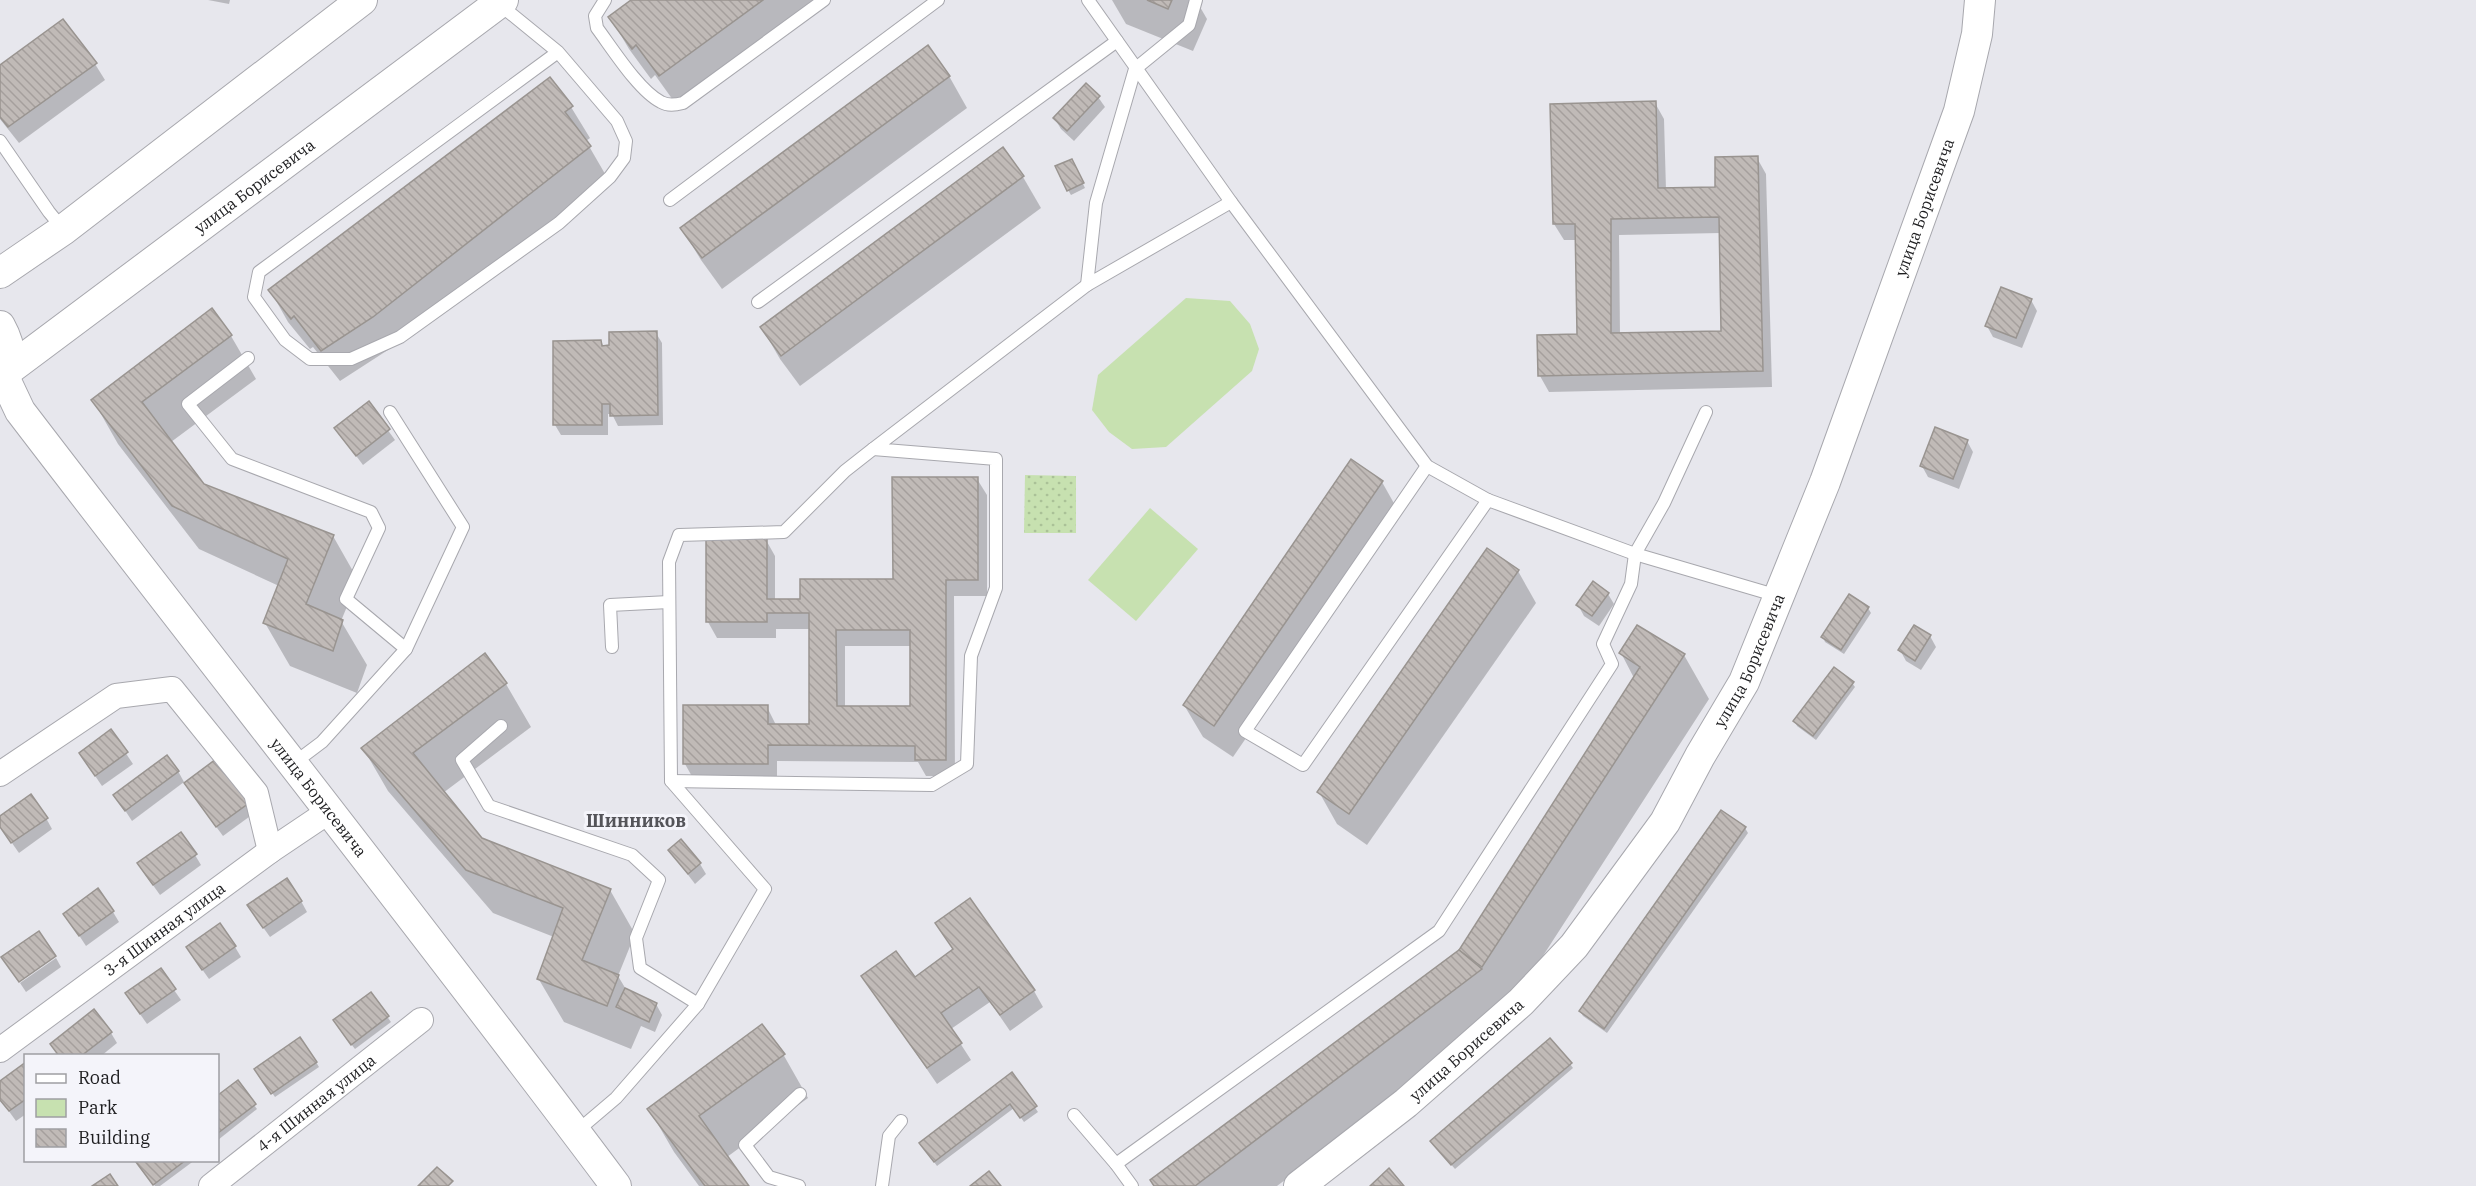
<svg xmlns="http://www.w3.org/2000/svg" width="2476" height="1186" viewBox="0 0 2476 1186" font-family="'IBM Plex Serif',serif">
<defs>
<pattern id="park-dots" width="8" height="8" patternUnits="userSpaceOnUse" patternTransform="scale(1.5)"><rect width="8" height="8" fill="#c7e1b0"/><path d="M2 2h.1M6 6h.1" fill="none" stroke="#aac197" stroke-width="1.8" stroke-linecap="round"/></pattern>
<pattern id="building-back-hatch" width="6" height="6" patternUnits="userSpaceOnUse" patternTransform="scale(1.5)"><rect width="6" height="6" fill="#c0bab7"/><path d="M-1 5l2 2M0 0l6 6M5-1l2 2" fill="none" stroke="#a59f9d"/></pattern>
</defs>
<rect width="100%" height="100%" fill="#e7e7ed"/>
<!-- green -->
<g fill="#c7e1b0">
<polygon points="1186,298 1230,301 1250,324 1259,349 1252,371 1166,447 1132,449 1109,432 1092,410 1098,375"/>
<polygon points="1150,508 1198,549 1136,621 1088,580"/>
</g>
<!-- park -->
<polygon fill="url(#park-dots)" points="1025,475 1076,476 1076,533 1024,533"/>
<!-- shadow -->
<g fill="#0003" fill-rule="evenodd">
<polygon points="208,0 230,0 229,4"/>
<polygon points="634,0 825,0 678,107 655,75 651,79 629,49 610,17"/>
<polygon points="1112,0 1196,0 1207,19 1193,51 1126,24"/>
<polygon points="95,64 105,80 19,143 0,119 0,67"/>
<polygon points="949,76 967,108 722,289 701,260 682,229"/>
<polygon points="1098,97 1105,107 1074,141 1061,129 1055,119"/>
<path d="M1655,103L1664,119L1666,190L1717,188L1757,158L1766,174L1772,387L1549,392L1540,376L1579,336L1576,240H1564L1554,224L1551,105ZM1721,233L1723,332L1620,334L1619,235Z"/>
<polygon points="571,107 590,138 586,141 608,179 391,348 340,381 313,347 310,349 288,322 270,290"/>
<polygon points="1003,149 1023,177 1041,208 800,386 780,359 762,328"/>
<polygon points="1074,165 1085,188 1071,195 1068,190"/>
<polygon points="2031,300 2037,311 2022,348 1993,337 1987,326"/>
<polygon points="656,333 662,343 663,425 618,426 612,414 608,414 608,435 561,435 555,425 601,341 604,347 611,347"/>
<polygon points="231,336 256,379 171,442 204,485 333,536 358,580 341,621 367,665 357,693 290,666 265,623 279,586 199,549 118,444 93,400"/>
<polygon points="368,403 395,440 363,465 336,429"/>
<polygon points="1967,441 1973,452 1959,489 1928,477 1922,466"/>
<path d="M977,479L987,495V596H954L955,776H926L918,762L777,761V780H694L685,764L767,707L776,725H811V629H776V638H717L708,622L766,540L775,556V601H802L894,581ZM845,646H912V707H845Z"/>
<polygon points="1382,482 1400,514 1233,757 1203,737 1184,705"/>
<polygon points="1518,571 1536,603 1367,845 1337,824 1319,792"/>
<polygon points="1608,594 1614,604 1599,626 1584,616 1578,605"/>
<polygon points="1868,608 1871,613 1844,654 1825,642 1823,637"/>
<polygon points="1930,636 1936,647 1921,670 1906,661 1900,650"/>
<polygon points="1621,653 1684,655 1709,699 1506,1013 1277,1186 1155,1186 1460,951 1634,678"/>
<polygon points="1852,683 1855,687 1816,740 1797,726 1795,721"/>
<polygon points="506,684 531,727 443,793 481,840 610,890 635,934 618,976 627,991 656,1004 662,1015 655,1032 641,1026 631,1049 564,1022 538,978 554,937 493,913 388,791 363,748"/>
<polygon points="111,731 133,764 102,786 87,764"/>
<polygon points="216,761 253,814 223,836 192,794"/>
<polygon points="178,771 184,782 132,821 115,795"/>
<polygon points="1721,812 1745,828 1748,833 1607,1033 1583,1016 1580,1011"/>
<polygon points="0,818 46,818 52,829 19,853 0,826"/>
<polygon points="670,851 700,864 706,874 695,884"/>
<polygon points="195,855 201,865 160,895 145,874"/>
<polygon points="301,901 307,912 270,937 255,916"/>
<polygon points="113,912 119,922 86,946 65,914"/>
<polygon points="937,924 1034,991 1043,1007 1010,1031 990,1002 951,1029 971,1060 937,1084 863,976 914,979 954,950"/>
<polygon points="235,947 241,957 209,979 194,958"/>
<polygon points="56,958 61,967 26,992 20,983"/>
<polygon points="174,990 181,1000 147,1024 133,1004"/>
<polygon points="371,994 391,1022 355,1049 337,1026"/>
<polygon points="111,1033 117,1043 101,1056 59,1056"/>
<polygon points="783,1054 808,1098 727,1157 747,1186 699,1186 674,1152 649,1109"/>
<polygon points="316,1062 319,1067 275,1097 259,1074"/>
<polygon points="26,1064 26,1114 16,1121 0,1099 0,1083"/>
<polygon points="1570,1064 1573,1068 1455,1169 1435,1146"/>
<polygon points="1012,1074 1038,1112 1024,1122 1014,1108 937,1166 924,1148"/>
<polygon points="237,1082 257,1109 218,1140 218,1097"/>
<polygon points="140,1160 195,1160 160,1186 155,1186 141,1167"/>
</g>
<!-- building -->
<g fill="url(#building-back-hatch)" stroke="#999490" stroke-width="1.5" fill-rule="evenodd">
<polygon points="631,0 763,0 659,76 636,45 632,49 608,17"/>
<polygon points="1147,0 1172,0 1168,9"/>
<polygon points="63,19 97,63 8,127 0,117 0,65"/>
<polygon points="928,45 950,76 702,258 680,228"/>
<polygon points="550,77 573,106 565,112 591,146 373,317 321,351 294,316 291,319 268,290"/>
<polygon points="1086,83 1100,96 1067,131 1053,118"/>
<path d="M1656,101L1658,188L1715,187V157L1758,156L1763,371L1538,376L1537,335L1577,334L1575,224H1553L1550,104ZM1719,217L1721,331L1611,333V219Z"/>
<polygon points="1003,147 1024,176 781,356 760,327"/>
<polygon points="1072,159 1084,183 1067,191 1055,166"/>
<polygon points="2001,287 2032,299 2016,338 1985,326"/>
<polygon points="212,308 232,335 142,402 204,484 334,535 306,604 343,620 333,651 263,623 288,559 172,506 91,400"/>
<polygon points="657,331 658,415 610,416 610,404 602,404 602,425 553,425 553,341 601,340 602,346 609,345 609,332"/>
<polygon points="369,401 390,429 356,456 334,428"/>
<polygon points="1935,427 1968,440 1953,479 1920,466"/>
<polygon points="1351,459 1383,481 1214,726 1183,705"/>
<path d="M892,477H978V580H946V760H915V746L768,745V764H683V705H768V724H809V613H767V622H706V538H767V599H800V579H893ZM836,630H910V706H837Z"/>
<polygon points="1487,548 1519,570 1349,814 1317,792"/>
<polygon points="1593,581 1609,593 1592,616 1576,605"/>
<polygon points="1849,594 1869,607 1841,650 1821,637"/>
<polygon points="1637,625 1685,654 1482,967 1459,950 1640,667 1619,653"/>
<polygon points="1914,625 1931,635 1915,661 1898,650"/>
<polygon points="485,653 507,683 413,753 482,838 611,889 582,960 619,975 607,1006 537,979 563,908 466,870 361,748"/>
<polygon points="1834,667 1854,682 1813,736 1793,721"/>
<polygon points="111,729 128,752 95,776 79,753"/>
<polygon points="167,755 179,771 125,811 113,795"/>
<polygon points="216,759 249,803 216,827 184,783"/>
<polygon points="31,794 48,818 11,843 0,827 0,816"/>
<polygon points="1721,810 1746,827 1604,1029 1579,1011"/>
<polygon points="181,832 197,854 153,885 137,863"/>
<polygon points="681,839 701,863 688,874 668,850"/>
<polygon points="287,878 302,901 263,928 247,905"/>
<polygon points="98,888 114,911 79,936 63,914"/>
<polygon points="970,898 1035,990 1000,1015 979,987 941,1013 962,1043 927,1068 861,976 896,951 915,977 953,949 935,923"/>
<polygon points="220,923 236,946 202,970 186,947"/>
<polygon points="39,931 56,956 19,982 1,957"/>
<polygon points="1459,950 1482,969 1195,1186 1154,1186 1150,1180"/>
<polygon points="161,968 176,989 140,1014 125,993"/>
<polygon points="625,988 657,1003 649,1022 616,1007"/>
<polygon points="371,992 389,1016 351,1045 333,1020"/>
<polygon points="94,1009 112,1032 81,1056 59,1056 50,1044"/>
<polygon points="762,1024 785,1054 699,1116 749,1186 705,1186 647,1109"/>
<polygon points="300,1037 317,1062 271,1094 254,1069"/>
<polygon points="1550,1038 1572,1063 1451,1165 1430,1141"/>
<polygon points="26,1062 26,1099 9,1111 0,1100 0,1081"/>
<polygon points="1012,1072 1037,1106 1020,1118 1010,1104 934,1162 919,1143"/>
<polygon points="238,1080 256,1104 218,1133 218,1095"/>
<polygon points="138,1160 186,1160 153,1185 136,1162"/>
<polygon points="437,1167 453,1181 448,1186 418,1186"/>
<polygon points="1389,1168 1404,1186 1370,1186"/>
<polygon points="989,1171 1001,1186 970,1186"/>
<polygon points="110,1174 118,1186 92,1186"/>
</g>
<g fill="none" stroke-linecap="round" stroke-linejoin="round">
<!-- service casing -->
<g stroke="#a8a8ae" stroke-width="14">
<g id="service">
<path d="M605,0L595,16L597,28C612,48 639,91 661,102C668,106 675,105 683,103L824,0"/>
<polyline points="1088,0 1231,202 1427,466 1488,500 1635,554 1778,596"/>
<polyline points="1196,0 1189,25 1135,69 1096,203 1087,285 1231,202"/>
<polyline points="499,4 558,52 617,121 626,141 624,158 610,177 559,223 400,337 351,359 310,359 285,340 254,297 259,272 558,52"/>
<polyline points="0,141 49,212 63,229"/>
<polyline points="670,200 938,0"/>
<polyline points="758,302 1117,41"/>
<polyline points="248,358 188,404 232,459 371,512 379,528 346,599 406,649 322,742 294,763"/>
<polyline points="390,412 463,527 406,649"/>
<polyline points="1427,466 1245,731 1303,765 1488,500"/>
<polyline points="612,647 610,605 669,602"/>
<polyline points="501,726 462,760 489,806 632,855 659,880 636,938 640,968 698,1004 616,1098 576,1132"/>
<polyline points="671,781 932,785 967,764 971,656 996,588 996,459 873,449 1087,285"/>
<polyline points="698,1004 765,889 671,781 669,562 679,535 784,532 845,471 873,449"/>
<polyline points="1074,1115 1116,1164 1132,1186"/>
<polyline points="1116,1164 1439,931 1612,664 1603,644 1631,584 1635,554 1664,503 1706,412"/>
<polyline points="799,1186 769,1177 745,1145 800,1094"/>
<polyline points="882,1186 889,1136 901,1121"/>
</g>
</g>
<!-- minor casing -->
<g stroke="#a8a8ae" stroke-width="26">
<g id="minor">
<polyline points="0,774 116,696 172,689 256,793 270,851"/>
<path id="s1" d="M0,1050L270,851L331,810"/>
<path id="s2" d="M211,1186L421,1020"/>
</g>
</g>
<!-- tertiary casing -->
<g stroke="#a8a8ae" stroke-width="32">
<g id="tertiary">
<polyline points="0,273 63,230 362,0"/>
<path d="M0,326C10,344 14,364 1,382"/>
<path id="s3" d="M7,371L503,0"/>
<path id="s4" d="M4,377L20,411C218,670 421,925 616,1186"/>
<path id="s5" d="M1299,1186L1406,1103L1521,1002L1574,946L1665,822L1700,756L1744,682L1825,482L1959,111L1977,34L1980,0"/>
</g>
</g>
<!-- service -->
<use href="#service" stroke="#fff" stroke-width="12"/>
<!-- minor -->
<use href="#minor" stroke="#fff" stroke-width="24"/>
<!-- tertiary -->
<use href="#tertiary" stroke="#fff" stroke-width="30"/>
</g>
<g text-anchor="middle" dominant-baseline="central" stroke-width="6" stroke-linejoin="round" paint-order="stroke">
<!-- street labels -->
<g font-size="16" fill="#1e1e20" stroke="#f4f4fa">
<text stroke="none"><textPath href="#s3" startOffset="309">улица Борисевича</textPath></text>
<text stroke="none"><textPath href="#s5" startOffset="1188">улица Борисевича</textPath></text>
<text stroke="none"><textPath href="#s5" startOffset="702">улица Борисевича</textPath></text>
<text stroke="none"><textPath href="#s4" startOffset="526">улица Борисевича</textPath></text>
<text stroke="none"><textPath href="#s1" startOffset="204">3-я Шинная улица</textPath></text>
<text stroke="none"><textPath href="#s5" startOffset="216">улица Борисевича</textPath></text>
<text stroke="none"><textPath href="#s2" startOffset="134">4-я Шинная улица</textPath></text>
</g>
<!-- neighbourhood labels -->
<g font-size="18" font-weight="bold" fill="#545459" stroke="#f4f4fa">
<text x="636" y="820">Шинников</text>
</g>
</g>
<!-- legend -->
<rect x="24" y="1054" width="195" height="108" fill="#f4f4fa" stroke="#9e9ea3" stroke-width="1.5"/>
<rect x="36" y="1074" width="30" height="9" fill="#ffffff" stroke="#9e9ea3" stroke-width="1.5"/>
<text x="78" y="1084" font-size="18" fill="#1e1e20">Road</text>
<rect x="36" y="1099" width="30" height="18" fill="#c7e1b0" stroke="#9e9ea3" stroke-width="1.5"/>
<text x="78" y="1114" font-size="18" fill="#1e1e20">Park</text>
<rect x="36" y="1129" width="30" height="18" fill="url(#building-back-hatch)" stroke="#9e9ea3" stroke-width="1.5"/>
<text x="78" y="1144" font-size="18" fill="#1e1e20">Building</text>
</svg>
